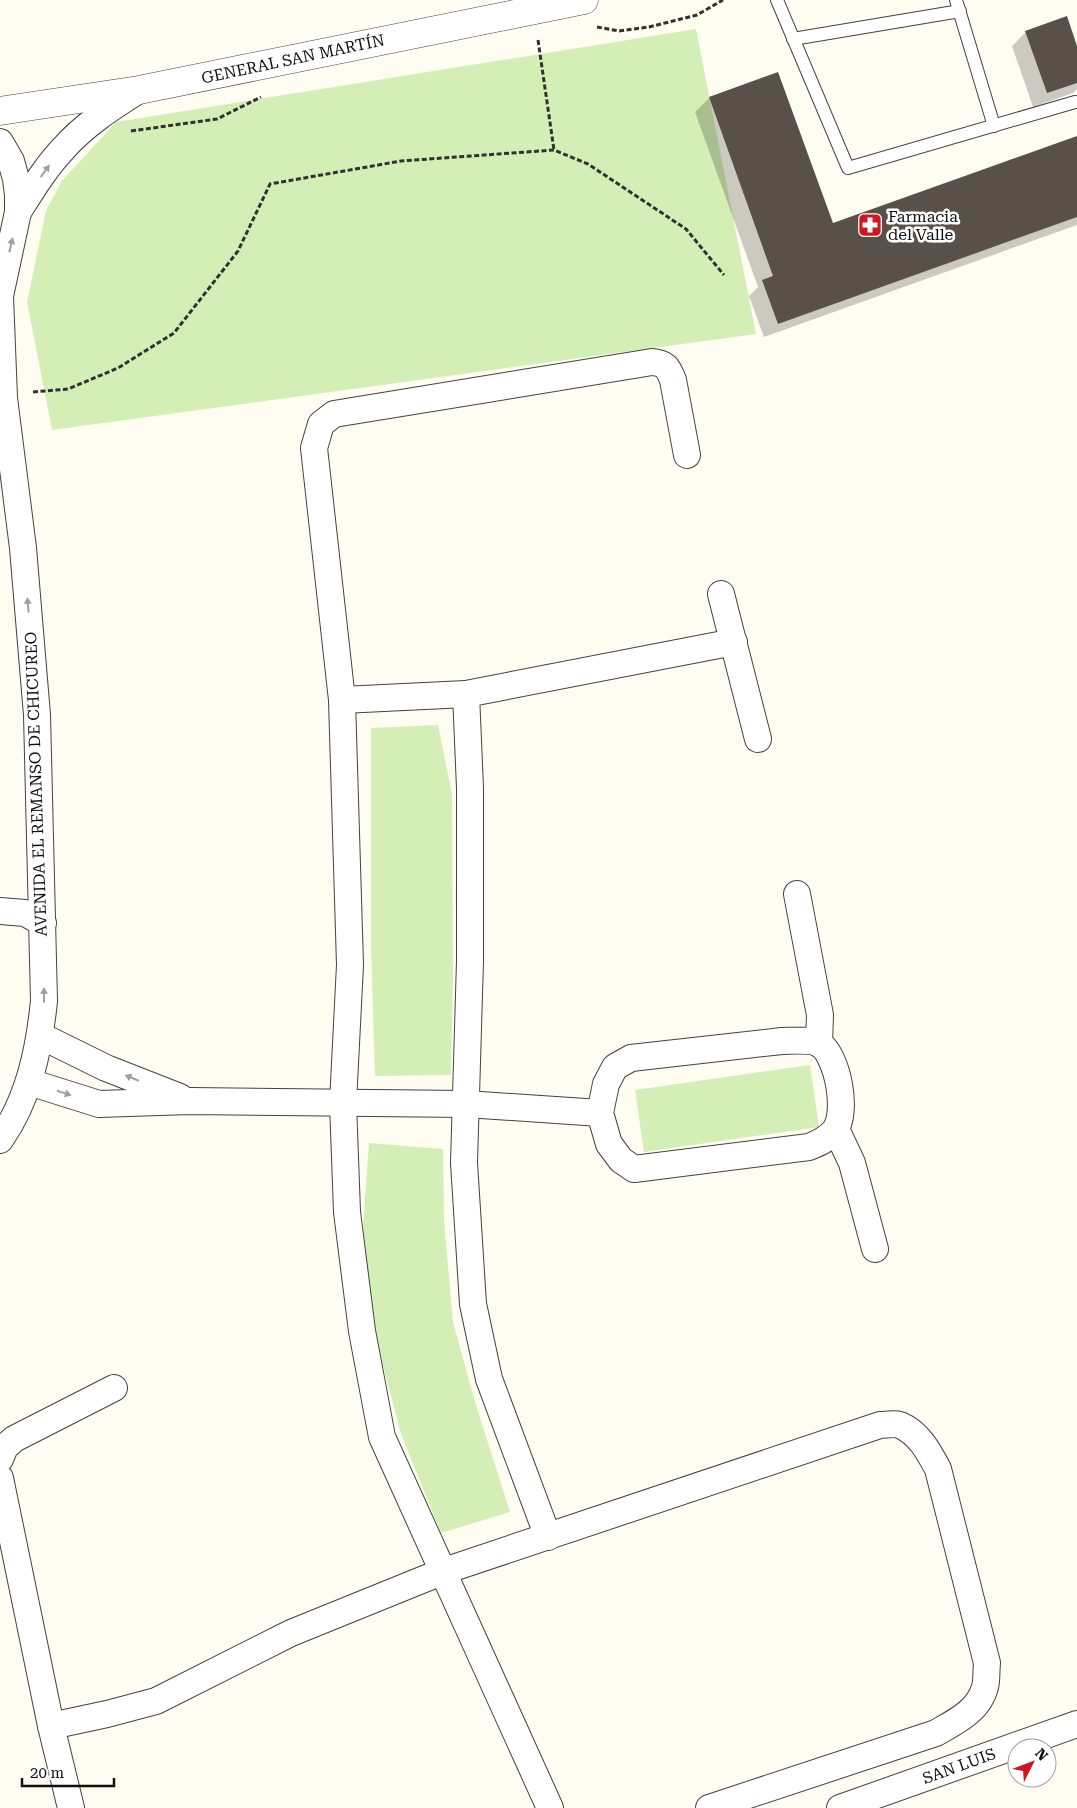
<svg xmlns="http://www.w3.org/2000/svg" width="1077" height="1808" viewBox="0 0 1077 1808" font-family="'Roboto Serif',serif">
<rect width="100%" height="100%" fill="#fffcf2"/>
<!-- green -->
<g fill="#d4efb6">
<polygon points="696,29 756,334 52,430 27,302 46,211 61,182 116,122"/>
<polygon points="438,725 452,794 453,974 451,1075 375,1076 371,943 371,728"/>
<polygon points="810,1065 819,1127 644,1152 635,1090"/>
<polygon points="369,1143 443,1149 444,1221 453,1322 475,1402 510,1512 441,1533 401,1434 374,1332 363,1227"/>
</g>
<!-- shadow -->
<g fill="#0003">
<polygon points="1026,32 1077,49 1077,89 1073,93 1033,107 1012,46"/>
<polygon points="778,73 832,225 1077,137 1077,225 764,337 749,296 758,287 695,112 709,98"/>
</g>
<!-- building -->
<g fill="#59504a">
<polygon points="1067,16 1077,46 1077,83 1047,93 1025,31"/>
<polygon points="778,72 833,223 1077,136 1077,217 778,324 762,280 773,276 709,97"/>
</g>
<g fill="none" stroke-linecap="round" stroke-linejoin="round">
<!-- service casing -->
<g stroke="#424242" stroke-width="14">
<g id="service">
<polyline points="777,0 848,168 1075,102"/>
<polyline points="956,0 994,126"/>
<polyline points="793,39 960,11"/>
</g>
</g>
<!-- minor casing -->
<g stroke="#424242" stroke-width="28">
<g id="minor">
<path d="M0,142L11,161L16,179L18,195V212L0,296L4,398L23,548L37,715L44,1001C39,1050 29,1099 0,1140"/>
<path d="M18,212C32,190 45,168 63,149C84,125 112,107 139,90"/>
<polyline points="721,594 758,739"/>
<polyline points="466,694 470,788 470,961 464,1163 473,1304 489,1379 548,1537"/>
<polyline points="342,700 466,694 734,642"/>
<polyline points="797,894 820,1015 819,1044"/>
<polyline points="0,911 25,913 43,923"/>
<polyline points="41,1036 106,1068 180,1097"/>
<path d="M782,1041C791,1041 812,1039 820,1044C838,1057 848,1112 835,1130C828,1139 819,1143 809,1147L634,1169L621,1160L609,1144L600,1113L606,1084L615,1067L631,1058Z"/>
<polyline points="29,1082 99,1104 190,1101 466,1104 600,1113"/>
<polyline points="836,1129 852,1163 875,1249"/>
<polyline points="0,1459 5,1447 14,1439 114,1388"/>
<polyline points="0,1478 51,1726 71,1808"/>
<path d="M51,1726L107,1714L156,1701L291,1633L444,1571L880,1425C886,1425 894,1423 900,1425C919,1433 929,1452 938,1469L987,1663C986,1671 987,1680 985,1687C979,1711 955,1722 936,1733L709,1808"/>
<path d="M550,1808L382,1437L362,1331L347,1212L343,1103L350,965L342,700L314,448L321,424L334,414L652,362C666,363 668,368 673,380L687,455"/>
<polyline points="840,1808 1077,1724"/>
</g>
</g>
<!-- tertiary casing -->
<g stroke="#424242" stroke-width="29">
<polyline id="tertiary" points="0,111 139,90 584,0"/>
</g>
<!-- path -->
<g stroke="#313131" stroke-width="3" stroke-dasharray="5 2.5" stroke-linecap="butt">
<polyline points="597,27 619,31 649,27 697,15 723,0"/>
<polyline points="538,40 554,150"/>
<polyline points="131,131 217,119 261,97"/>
<polyline points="33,392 68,389 118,368 174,333 238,251 270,184 401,161 554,150 588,164 686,229 724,275"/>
</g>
<!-- service -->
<use href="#service" stroke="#fff" stroke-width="12"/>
<!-- minor -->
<use href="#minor" stroke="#fff" stroke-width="26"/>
<!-- tertiary -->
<use href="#tertiary" stroke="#fff" stroke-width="28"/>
</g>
<!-- one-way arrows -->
<defs><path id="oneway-solid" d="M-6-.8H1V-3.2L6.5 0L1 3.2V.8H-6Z" transform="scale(1.25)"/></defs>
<g fill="#9f9f9f">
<use href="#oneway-solid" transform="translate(45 171) rotate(-54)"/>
<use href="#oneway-solid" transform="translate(11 245) rotate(-77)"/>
<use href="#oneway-solid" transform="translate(28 605) rotate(-95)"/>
<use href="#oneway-solid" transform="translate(44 995) rotate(-90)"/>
<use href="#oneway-solid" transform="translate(132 1078) rotate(-158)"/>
<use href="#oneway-solid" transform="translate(64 1093) rotate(18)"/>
</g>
<!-- icons -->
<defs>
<g id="pharmacy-square" transform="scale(1.25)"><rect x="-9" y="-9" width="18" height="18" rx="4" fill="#d01721" stroke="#fff"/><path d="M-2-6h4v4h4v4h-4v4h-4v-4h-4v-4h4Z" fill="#fff"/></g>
</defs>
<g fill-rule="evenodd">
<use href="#pharmacy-square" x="870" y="225"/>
</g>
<g text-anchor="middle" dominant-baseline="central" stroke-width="5" stroke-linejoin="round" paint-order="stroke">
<!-- street labels -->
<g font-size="16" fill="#0f0f0f" stroke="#fff">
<text transform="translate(293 59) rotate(-12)">GENERAL SAN MARTÍN</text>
<text transform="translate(36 784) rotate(-92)">AVENIDA EL REMANSO DE CHICUREO</text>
<text transform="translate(959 1766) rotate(-20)">SAN LUIS</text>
</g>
<!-- poi labels -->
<g font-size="16" fill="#0f0f0f" stroke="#fff" text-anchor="start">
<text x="888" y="216">Farmacia<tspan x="888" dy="18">del Valle</tspan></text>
</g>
</g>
<!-- north arrow -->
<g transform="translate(1032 1763) rotate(48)"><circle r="24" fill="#ffffff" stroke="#9f9f9f"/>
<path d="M0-4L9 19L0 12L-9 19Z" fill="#d01721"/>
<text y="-8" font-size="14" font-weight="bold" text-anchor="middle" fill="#0f0f0f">N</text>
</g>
<!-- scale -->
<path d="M22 1778v8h92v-8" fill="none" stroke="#0f0f0f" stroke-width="2.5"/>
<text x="30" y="1778" font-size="15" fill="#0f0f0f" stroke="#ffffff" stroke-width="4" paint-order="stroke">20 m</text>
</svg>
